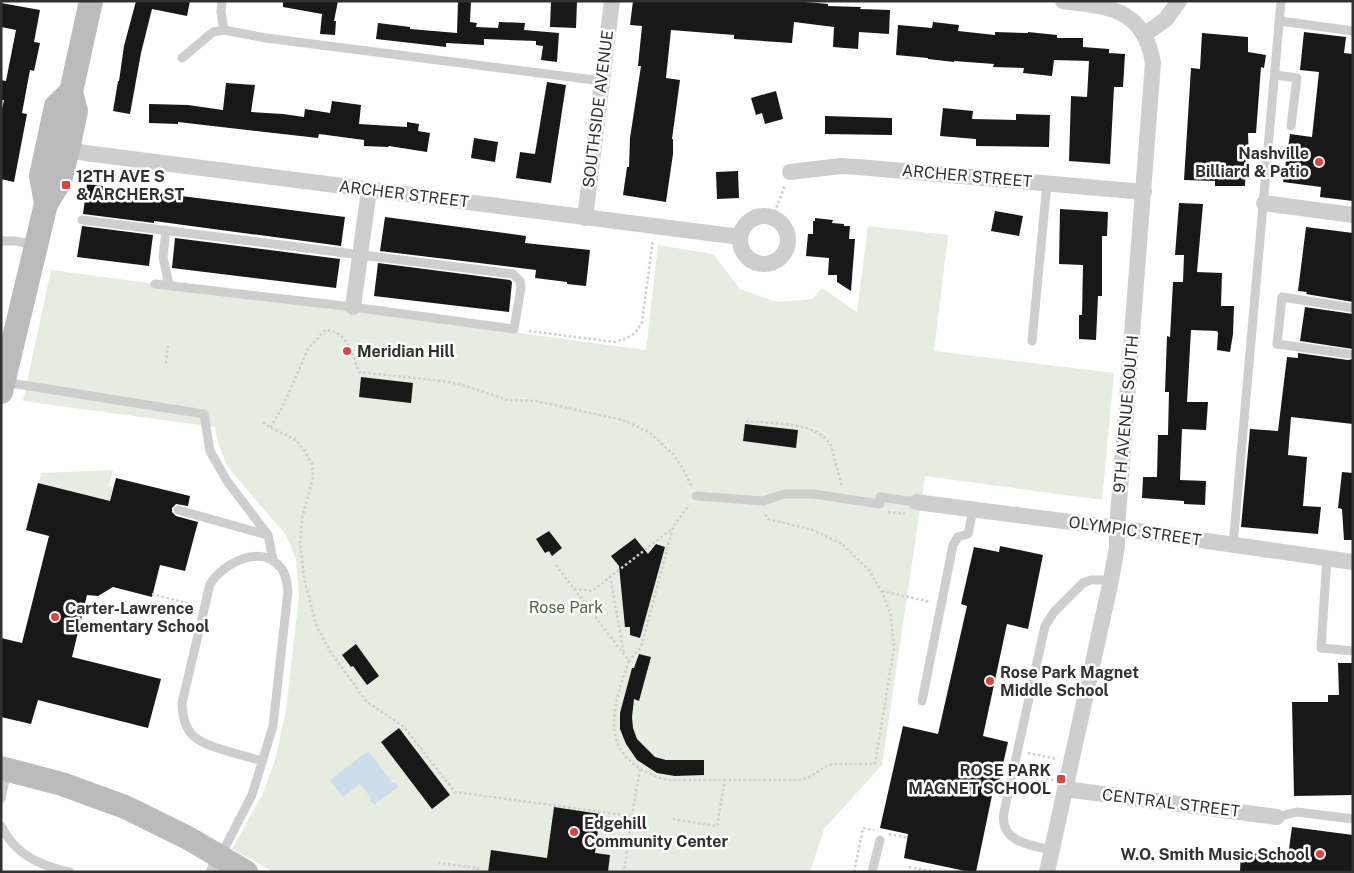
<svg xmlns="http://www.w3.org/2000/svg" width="1354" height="873" viewBox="0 0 1354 873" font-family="'Public Sans',sans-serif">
<rect width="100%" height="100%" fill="#fff"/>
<!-- green -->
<g fill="#e6ede0">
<polygon points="868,226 948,235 934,351 1114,373 1102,500 925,476 882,765 824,829 810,872 274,872 232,849 263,793 275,760 286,710 299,596 296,559 285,534 227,466 218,443 215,427 23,401 51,270 646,350 658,245 713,254 740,289 777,302 812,299 822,288 857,312"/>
<polygon points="113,470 109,486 113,488 110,501 39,483 41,473"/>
</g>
<!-- water -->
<polygon fill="#ceddec" points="368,751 393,783 395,782 398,787 374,805 370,800 372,799 360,784 343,797 330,780"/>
<!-- building -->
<g fill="#181818">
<polygon points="136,1 190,1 187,16 152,9 141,53 130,114 113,111 118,81 119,81 124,46"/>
<polygon points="283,1 338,1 334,21 336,21 335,35 320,34 322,14 283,7"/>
<polygon points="458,1 471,1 470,22 477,23 476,27 498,28 499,22 525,23 524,30 559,33 557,62 541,60 543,46 536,45 536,41 484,39 484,45 446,43 446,47 376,39 378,23 410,27 410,29 457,33"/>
<polygon points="551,1 577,1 576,28 550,27"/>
<polygon points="633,1 805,2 828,4 828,6 861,7 860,9 890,10 889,34 859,32 858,49 833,47 834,27 794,22 792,43 734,39 734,35 671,30 666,78 680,80 672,139 673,139 673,154 666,202 623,195 627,167 629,167 630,138 641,66 638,66 642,26 630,25"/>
<polygon points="1,3 40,10 34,42 40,43 34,71 30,70 22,113 27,114 14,182 1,179 1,113 4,100 1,100 1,80 6,81 16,30 1,27"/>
<polygon points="933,22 959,25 958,31 995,35 995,32 1028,33 1028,32 1057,35 1057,38 1083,38 1083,47 1109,49 1109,53 1125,54 1123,87 1114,87 1110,164 1069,161 1071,96 1087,97 1089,61 1054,60 1052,76 1023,73 1024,68 993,67 994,64 954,61 954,62 928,59 928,58 896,55 898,25 932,28"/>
<polygon points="1304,32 1346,37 1344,53 1353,54 1353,201 1320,197 1321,187 1283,182 1290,134 1312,137 1319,72 1300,70"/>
<polygon points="1202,33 1248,37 1248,52 1266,55 1264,68 1261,67 1256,133 1248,133 1249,159 1246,159 1245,186 1215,186 1215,181 1184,180 1191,68 1200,69"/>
<polygon points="547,82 566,85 551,183 516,178 520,152 535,154"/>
<polygon points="226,83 255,85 251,112 283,114 304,117 305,109 330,113 332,101 361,105 359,124 407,127 407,122 419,124 418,131 430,133 427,152 389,146 388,147 364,146 364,140 319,134 318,138 178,122 178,124 149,123 149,104 188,105 223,110"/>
<polygon points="776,91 783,119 765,124 762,113 756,115 751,98"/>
<polygon points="943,108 973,111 972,119 1016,120 1016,114 1050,115 1049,147 976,146 976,139 940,136"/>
<polygon points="825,116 892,118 892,135 825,134"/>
<polygon points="474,138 498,142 495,162 471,158"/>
<polygon points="738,171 739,198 717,199 716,172"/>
<polygon points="87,184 345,217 341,246 154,221 154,223 83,214"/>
<polygon points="1179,203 1203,204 1197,272 1222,273 1221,306 1234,306 1233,334 1230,352 1217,350 1218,333 1217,331 1191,330 1187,402 1208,402 1206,430 1182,429 1180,480 1206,481 1205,505 1184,504 1184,501 1142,498 1143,477 1157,477 1158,435 1168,435 1169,392 1165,392 1167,336 1170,337 1173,282 1183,282 1184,255 1175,255"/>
<polygon points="1060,209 1108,212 1107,236 1102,236 1102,296 1098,296 1096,340 1079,339 1079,315 1082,315 1083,265 1059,264"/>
<polygon points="995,211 1023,216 1019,236 991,231"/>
<polygon points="385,217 526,236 525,243 590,250 586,286 567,284 567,282 535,278 536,270 380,251"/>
<polygon points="815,218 833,220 832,223 844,224 844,226 850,226 849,239 855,239 851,291 837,282 837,275 828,275 829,258 806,256 808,234 813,234 813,221 815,221"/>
<polygon points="82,226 153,235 149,266 77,257"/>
<polygon points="1306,227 1353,233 1353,302 1306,294 1307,292 1298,291"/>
<polygon points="175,238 340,259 336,288 172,268"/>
<polygon points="378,263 510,280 512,282 509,312 374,296"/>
<polygon points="1305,307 1353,314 1353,349 1300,341"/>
<polygon points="1298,353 1348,360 1353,359 1353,424 1291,417 1288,455 1307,457 1303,506 1321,507 1318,534 1241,527 1250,429 1278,431 1287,357 1298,358"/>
<polygon points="361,377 413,383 411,403 359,397"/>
<polygon points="745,424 798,430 796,448 743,441"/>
<polygon points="1342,472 1353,473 1353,540 1344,540 1342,509 1338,508"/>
<polygon points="116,478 190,496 188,506 176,504 172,508 172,512 176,516 198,522 185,571 160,565 152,597 113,587 98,596 87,595 72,657 161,679 148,728 38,700 31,724 1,717 1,638 22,643 49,536 26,530 38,483 110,501"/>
<polygon points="549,531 562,548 552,556 549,551 545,553 536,539"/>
<polygon points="635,538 648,554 656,544 665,547 640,638 630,635 630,627 625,627 619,566 611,556"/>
<polygon points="1000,546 1043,555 1028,629 1007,624 983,736 1008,742 999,782 995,781 976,872 970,872 904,858 908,834 880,828 903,726 938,734 967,606 961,604 974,547 999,552"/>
<polygon points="356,644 379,676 367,685 353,666 351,667 342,655"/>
<polygon points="639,654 651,657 639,701 634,699 632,717 633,728 637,739 655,757 666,760 704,760 704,775 675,776 657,773 637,760 626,744 620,729 620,713 632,668 634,668"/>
<polygon points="1338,663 1353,663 1353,795 1294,796 1292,702 1328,702 1328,695 1339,695"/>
<polygon points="399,728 450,795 432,809 381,742"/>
<polygon points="554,807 600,814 595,853 610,855 608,872 488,872 491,850 547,858"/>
<polygon points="1292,827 1353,835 1353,872 1240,872 1241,852 1288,856"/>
</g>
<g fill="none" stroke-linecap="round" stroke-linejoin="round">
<!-- path -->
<g stroke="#cecece" stroke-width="2.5" stroke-dasharray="2.5 2.5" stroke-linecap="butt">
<polyline points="773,217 785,185"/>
<path d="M529,331L615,342C628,338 636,335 642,322L653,239"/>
<polyline points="166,363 168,345"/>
<path d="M746,421C771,424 816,421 831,445L842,487"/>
<path d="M263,422L270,428L282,408L308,349L325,330C348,331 352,354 359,372L443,381L466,386L507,400L536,401L623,420L649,432L662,444L674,455L684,471L692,487"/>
<polyline points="271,428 296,440 304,450 312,464 313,478 302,518 300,545 305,583 317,627 330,651 366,701 404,727 455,792 632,816 624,872"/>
<polyline points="888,512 907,514"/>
<polyline points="556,565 629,661 641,647 673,527 689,505"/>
<polyline points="610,576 624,654"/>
<polyline points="574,589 592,591 673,528"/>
<polyline points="882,591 931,602"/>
<polyline points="152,594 183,602"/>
<polyline points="186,603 194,605"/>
<path d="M629,661C609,715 599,759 666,780H798C814,779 819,767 833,764H875L894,648L891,616L883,594L869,570L842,544L813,530L768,519L764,512"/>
<polyline points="1028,753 1056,759"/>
<polyline points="1022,773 1053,780"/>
<polyline points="632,816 640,769"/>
<polyline points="673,819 717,826 725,780"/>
<polyline points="889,834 908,838"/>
<polyline points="438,863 478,868 478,872"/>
<polyline points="909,867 936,872"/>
<polyline points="854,872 863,828 874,830"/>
</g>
<!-- lane -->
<g stroke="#cecece" stroke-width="9">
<polyline points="222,1 221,12 224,30"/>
<polyline points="1280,21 1353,31"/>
<polyline points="182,58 213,32 224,30 266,38 602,81"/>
<polyline points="1275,75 1297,78 1291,126"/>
<polyline points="82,220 513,274 520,281 521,288 514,329 353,307 155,284"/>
<polyline points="166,230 163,257 169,285"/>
<polyline points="1,241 15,241 35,245"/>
<polyline points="1032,341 1047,183"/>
<polyline points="1349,354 1277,344 1282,297 1353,308"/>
<polyline points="4,382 204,414 210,451 227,481 268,535 273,560"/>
<polyline points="696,496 763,501 784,494 813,494 880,504 880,497 916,502"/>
<polyline points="178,510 267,535"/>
<polyline points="1233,545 1281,1"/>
<polyline points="1327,558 1321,648 1353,651"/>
<polyline points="922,701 953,545 958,537 968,534 973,510"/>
<polyline points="1,799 7,771"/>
<polyline points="1277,817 1297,812 1353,819"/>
<path d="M1,826C16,855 40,866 70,872"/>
<path d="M1051,850C1030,845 999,842 1004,812L1045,626L1054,612L1083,583L1091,580H1111"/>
<path d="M220,857L252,795L273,726L288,591C287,583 286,574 281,568C262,543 223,563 210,584L182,703C183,734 195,742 224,750C236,754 249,757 262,761"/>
<polyline points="872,872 880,840"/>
</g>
<!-- street -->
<g stroke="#cecece" stroke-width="16">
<polyline points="1144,35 1166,19 1179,1"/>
<polyline points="68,149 85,153 740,237"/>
<polyline points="790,172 841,166 858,167 1144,192"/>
<polyline points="1264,203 1353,215"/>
<circle cx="764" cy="240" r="24"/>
<polyline points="585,218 612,1"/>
<polyline points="353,307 369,190"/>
<polyline points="916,502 1117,528 1353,562"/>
<polyline points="1065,789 1277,817"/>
<polyline points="214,872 220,857"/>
<path d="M1047,872L1111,580L1117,547V528L1153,63C1144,8 1109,7 1063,1"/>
</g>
<!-- secondary -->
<g stroke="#bbb" stroke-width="24">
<polyline points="46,204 41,176 56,106 71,92"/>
<polyline points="1,392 46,204 60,181 68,149 76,111 71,92 91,1"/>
<polyline points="1,768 62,784 125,807 188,838 246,872"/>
</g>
</g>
<!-- markers -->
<g fill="#de433d" stroke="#fff" stroke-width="2">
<circle cx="1319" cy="162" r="5"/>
<rect x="61" y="180" width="10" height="10" rx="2.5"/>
<circle cx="347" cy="351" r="5"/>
<circle cx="55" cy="617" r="5"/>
<circle cx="990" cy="681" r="5"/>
<rect x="1056" y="774" width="10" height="10" rx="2.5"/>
<circle cx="574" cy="832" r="5"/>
<circle cx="1320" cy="854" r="5"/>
</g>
<g text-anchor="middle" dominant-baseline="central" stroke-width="5" stroke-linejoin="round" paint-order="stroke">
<!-- street labels -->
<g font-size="16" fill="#313131" stroke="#fff">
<text transform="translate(598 109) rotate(-83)">SOUTHSIDE AVENUE</text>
<text transform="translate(967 176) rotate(5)">ARCHER STREET</text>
<text transform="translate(404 194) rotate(7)">ARCHER STREET</text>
<text transform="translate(1126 414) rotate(-85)">9TH AVENUE SOUTH</text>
<text transform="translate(1135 531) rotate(8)">OLYMPIC STREET</text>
<text transform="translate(1171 803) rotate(7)">CENTRAL STREET</text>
</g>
<!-- poi labels -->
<g font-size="16" font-weight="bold" fill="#313131" stroke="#fff" text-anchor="start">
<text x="1309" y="153" text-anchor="end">Nashville<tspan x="1309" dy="18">Billiard &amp; Patio</tspan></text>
<text x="76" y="176">12TH AVE S<tspan x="76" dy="18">&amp; ARCHER ST</tspan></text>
<text x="357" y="351">Meridian Hill</text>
<text x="65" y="608">Carter-Lawrence<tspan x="65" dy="18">Elementary School</tspan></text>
<text x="1000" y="672">Rose Park Magnet<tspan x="1000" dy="18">Middle School</tspan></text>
<text x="1051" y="770" text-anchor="end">ROSE PARK<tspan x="1051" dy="18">MAGNET SCHOOL</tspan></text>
<text x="584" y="823">Edgehill<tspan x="584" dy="18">Community Center</tspan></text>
<text x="1310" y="854" text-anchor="end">W.O. Smith Music School</text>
</g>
<!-- park labels -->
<g font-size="16" fill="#4f6b40" stroke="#fff">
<text x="566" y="607">Rose Park</text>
</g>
</g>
<!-- border -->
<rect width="1354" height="873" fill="none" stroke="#313131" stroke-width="5"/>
</svg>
